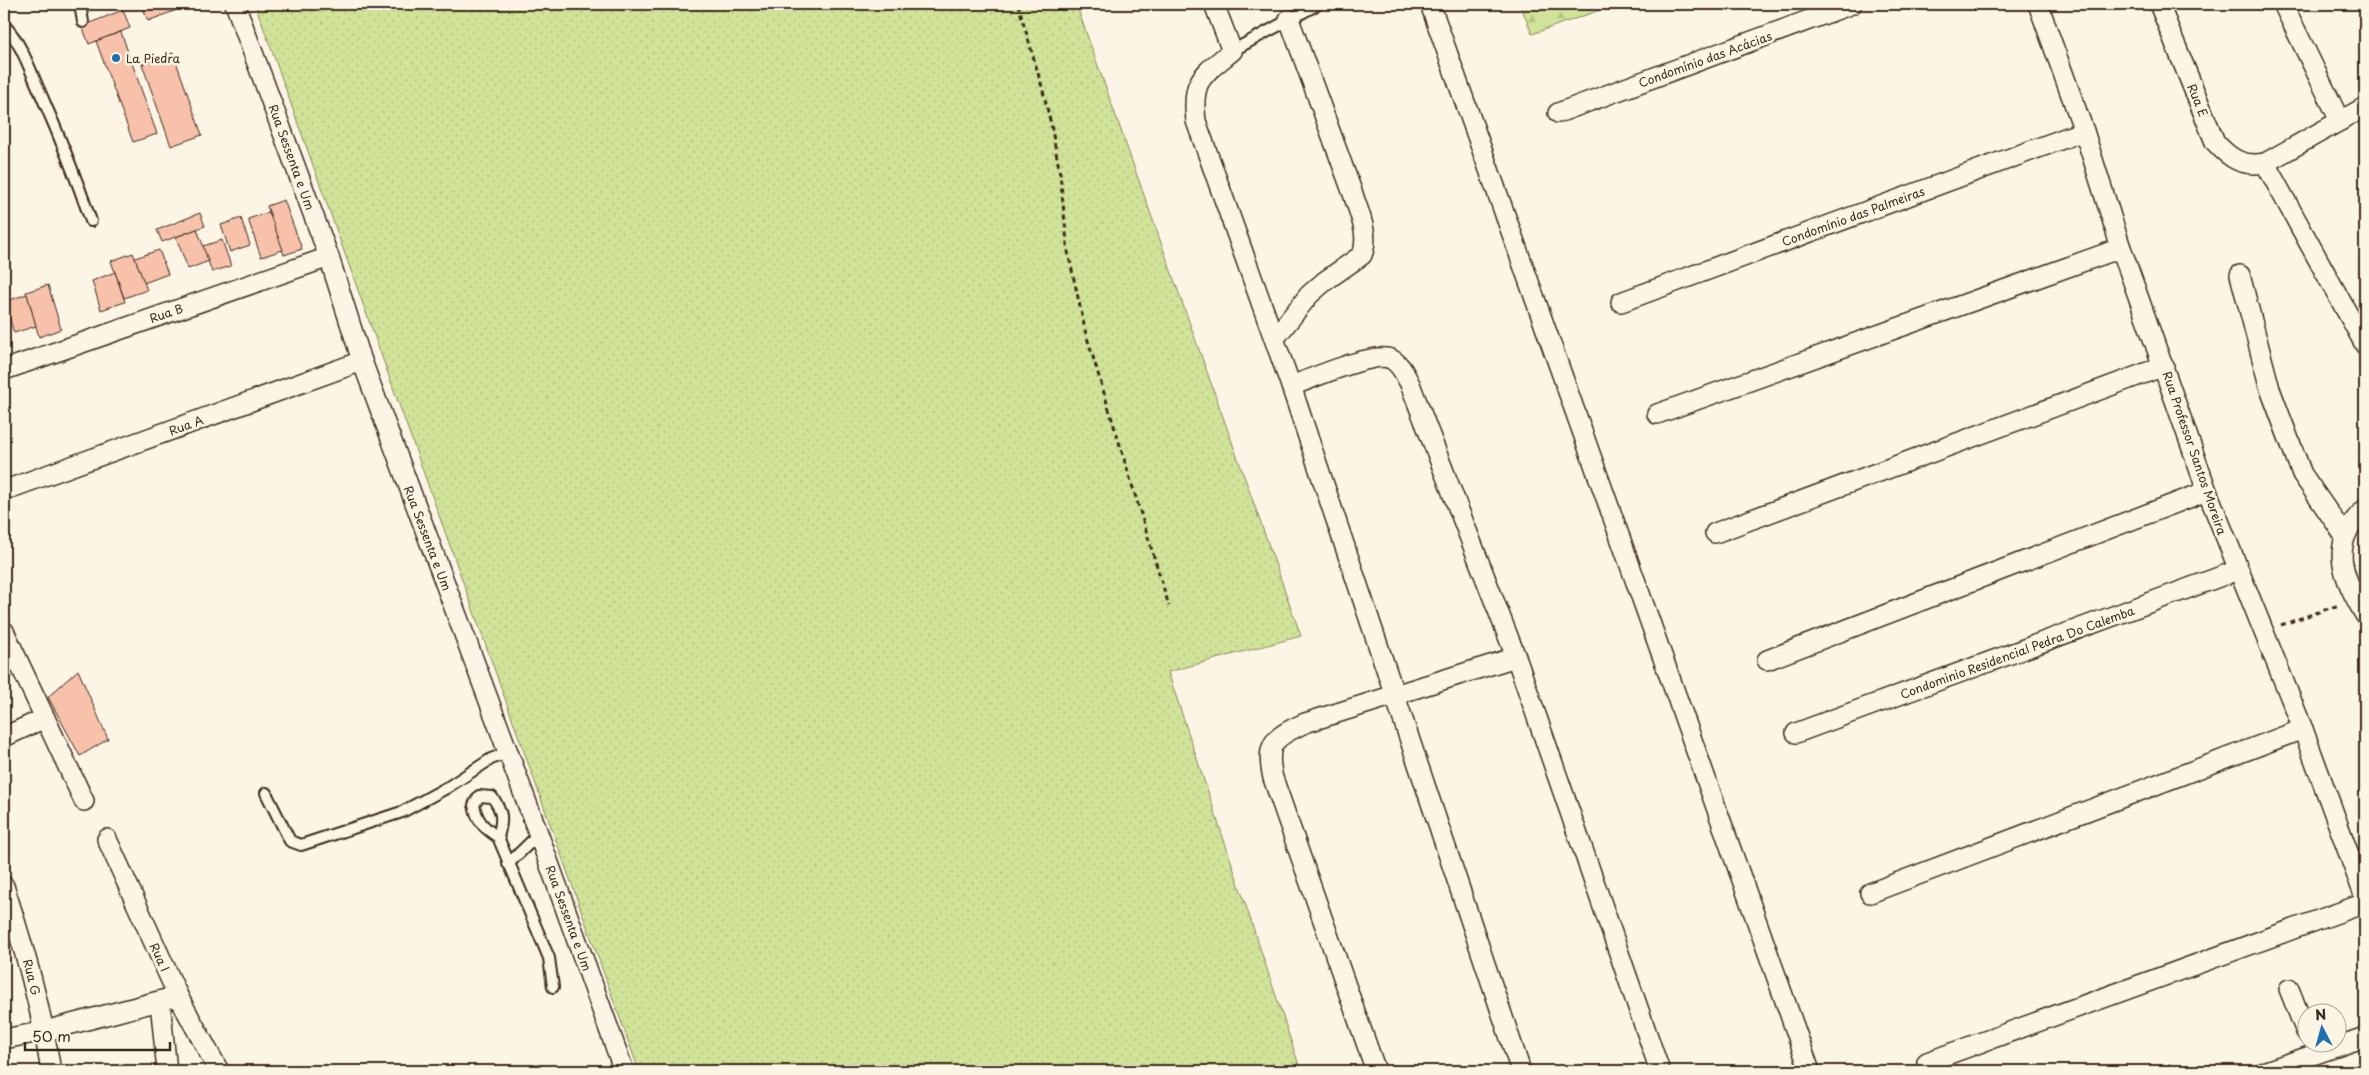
<svg xmlns="http://www.w3.org/2000/svg" width="2369" height="1075" viewBox="0 0 2369 1075" font-family="'Playpen Sans',sans-serif">
<defs>
<pattern id="grass-dots" width="8" height="8" patternUnits="userSpaceOnUse" patternTransform="scale(1.25)"><rect width="8" height="8" fill="#d0e398"/><path d="M2 2h.1M6 6h.1" fill="none" stroke="#b4c383" stroke-width="1.8" stroke-linecap="round"/></pattern>
<pattern id="forest-firs" width="22" height="20" patternUnits="userSpaceOnUse" patternTransform="scale(1.25)"><rect width="22" height="20" fill="#d0e398"/><path d="M5 1l3.5 6h-7zM16 11l3.5 6h-7z" fill="#b4c383"/></pattern>
</defs>
<rect width="100%" height="100%" fill="#fcf5e5"/>
<filter id="ink" filterUnits="userSpaceOnUse"><feTurbulence type="fractalNoise" baseFrequency=".02" numOctaves="2"/><feDisplacementMap in="SourceGraphic" scale="10" xChannelSelector="R" yChannelSelector="G"/><feConvolveMatrix kernelMatrix="1 2 1 2 8 2 1 2 1" color-interpolation-filters="sRGB"/></filter>
<g filter="url(#ink)">
<!-- grass -->
<polygon fill="url(#grass-dots)" stroke="#86865b" points="255,4 1076,4 1301,636 1168,672 1301,1071 639,1071"/>
<!-- forest -->
<polygon fill="url(#forest-firs)" stroke="#86865b" points="1520,4 1617,4 1532,34"/>
<!-- building -->
<g fill="#f7c1aa" stroke="#3b2a1e">
<polygon points="141,4 192,4 148,21"/>
<polygon points="123,10 130,28 89,44 82,26"/>
<polygon points="121,32 157,134 133,142 96,41"/>
<polygon points="173,53 202,135 171,146 142,64"/>
<polygon points="284,200 302,249 284,255 267,206"/>
<polygon points="269,212 283,250 261,257 248,219"/>
<polygon points="200,213 205,226 162,242 157,230"/>
<polygon points="241,218 250,245 230,252 221,225"/>
<polygon points="197,229 209,261 188,269 176,237"/>
<polygon points="222,240 231,266 212,272 203,246"/>
<polygon points="159,250 168,274 144,283 135,258"/>
<polygon points="133,253 147,290 124,298 111,261"/>
<polygon points="115,272 125,302 101,310 92,281"/>
<polygon points="48,285 61,329 39,337 26,292"/>
<polygon points="27,294 36,326 14,333 4,302"/>
<polygon points="78,670 108,739 80,756 48,697"/>
</g>
<g fill="none" stroke-linecap="round" stroke-linejoin="round">
<!-- lane casing -->
<g stroke="#3b2a1e" stroke-width="14">
<g id="lane">
<polyline points="80,4 83,22"/>
<path d="M4,25C21,42 30,70 40,92C59,135 76,177 91,221"/>
<polyline points="1232,51 1318,4"/>
<polyline points="266,793 290,841 301,845 402,812 448,787 491,759 509,752"/>
<path d="M498,837C503,820 503,811 492,797L479,796L474,805C477,821 484,828 498,837L549,958L553,987"/>
<polyline points="508,864 539,834"/>
</g>
</g>
<!-- street casing -->
<g stroke="#3b2a1e" stroke-width="22">
<g id="street">
<polyline points="235,4 329,257 362,361 533,819 624,1071"/>
<path d="M1214,4L1232,51C1202,76 1191,79 1196,121L1291,386L1521,1071"/>
<polyline points="1430,4 1810,1071"/>
<polyline points="2038,4 2084,131 2121,248 2207,491 2303,729 2365,898"/>
<path d="M2159,4L2215,142C2230,159 2243,167 2265,163L2365,345"/>
<polyline points="2283,4 2340,121"/>
<polyline points="1558,113 1852,4"/>
<polyline points="2265,163 2365,107"/>
<polyline points="2240,275 2270,389 2302,474 2344,535"/>
<polyline points="1621,302 2084,131"/>
<path d="M1275,338L1309,295L1325,281L1362,255C1370,235 1359,213 1353,194L1289,19"/>
<polyline points="4,370 329,257"/>
<path d="M1291,386C1311,379 1374,351 1391,359C1401,364 1405,375 1410,384L1516,657L1660,1071"/>
<polyline points="1657,414 2121,248"/>
<polyline points="11,488 362,361"/>
<path d="M2365,509C2327,544 2343,577 2365,615"/>
<polyline points="1715,533 2164,366"/>
<polyline points="4,631 84,801"/>
<polyline points="1767,660 2207,491"/>
<polyline points="1796,733 2238,570"/>
<polyline points="4,737 45,718"/>
<polyline points="107,839 178,996 219,1071"/>
<path d="M4,886C24,948 41,1006 51,1071"/>
<polyline points="1870,893 2303,729"/>
<polyline points="2289,989 2306,1032"/>
<polyline points="160,1002 167,1071"/>
<polyline points="4,1039 45,1031 178,996"/>
<polyline points="1927,1062 2365,903"/>
<path d="M1376,1071L1273,778C1265,743 1274,737 1305,723L1516,657"/>
<polyline points="2266,1071 2365,1037"/>
</g>
</g>
<!-- path -->
<g stroke="#3b2a1e" stroke-width="3" stroke-dasharray="5 4" stroke-linecap="butt">
<polyline points="1018,4 1042,87 1051,124 1060,174 1068,252 1086,334 1169,606"/>
<polyline points="2281,625 2339,605"/>
</g>
<!-- lane -->
<use href="#lane" stroke="#fcf5e5" stroke-width="10"/>
<!-- street -->
<use href="#street" stroke="#fcf5e5" stroke-width="19"/>
</g>
</g>
<!-- markers -->
<circle fill="#1f6fb2" stroke="#fcf5e5" stroke-width="2" cx="116" cy="58" r="5"/>
<g text-anchor="middle" dominant-baseline="central" stroke-width="5" stroke-linejoin="round" paint-order="stroke">
<!-- poi labels -->
<g font-size="12" fill="#3b2a1e" stroke="#fcf5e5" text-anchor="start">
<text x="126" y="58">La Piedra</text>
</g>
<!-- street labels -->
<g font-size="12" fill="#3b2a1e" stroke="#fcf5e5">
<text transform="translate(1705 59) rotate(-20)">Condomínio das Acácias</text>
<text transform="translate(2198 100) rotate(68)">Rua E</text>
<text transform="translate(292 157) rotate(70)">Rua Sessenta e Um</text>
<text transform="translate(1853 216) rotate(-20)">Condomínio das Palmeiras</text>
<text transform="translate(166 313) rotate(-19)">Rua B</text>
<text transform="translate(186 425) rotate(-20)">Rua A</text>
<text transform="translate(2195 453) rotate(71)">Rua Professor Santos Moreira</text>
<text transform="translate(428 538) rotate(69)">Rua Sessenta e Um</text>
<text transform="translate(2017 652) rotate(-20)">Condominio Residencial Pedra Do Calemba</text>
<text transform="translate(569 918) rotate(70)">Rua Sessenta e Um</text>
<text transform="translate(160 957) rotate(66)">Rua I</text>
<text transform="translate(32 977) rotate(76)">Rua G</text>
</g>
</g>
<!-- margin -->
<rect width="2369" height="1075" fill="none" stroke="#fcf5e5" stroke-width="20"/>
<rect x="10" y="10" width="2349" height="1055" fill="none" stroke="#3b2a1e" stroke-width="2" filter="url(#ink)"/>
<!-- north arrow -->
<g transform="translate(2322 1028) rotate(354)"><circle r="24" fill="#fcf5e5" stroke="#afa495"/>
<path d="M0-4L9 19L0 12L-9 19Z" fill="#1f6fb2"/>
<text y="-8" font-size="14" font-weight="bold" text-anchor="middle" fill="#3b2a1e">N</text>
</g>
<!-- scale -->
<path d="M25 1042v8h145v-8" fill="none" stroke="#3b2a1e" stroke-width="2.5"/>
<text x="32" y="1042" font-size="15" fill="#3b2a1e" stroke="#fcf5e5" stroke-width="4" paint-order="stroke">50 m</text>
</svg>
